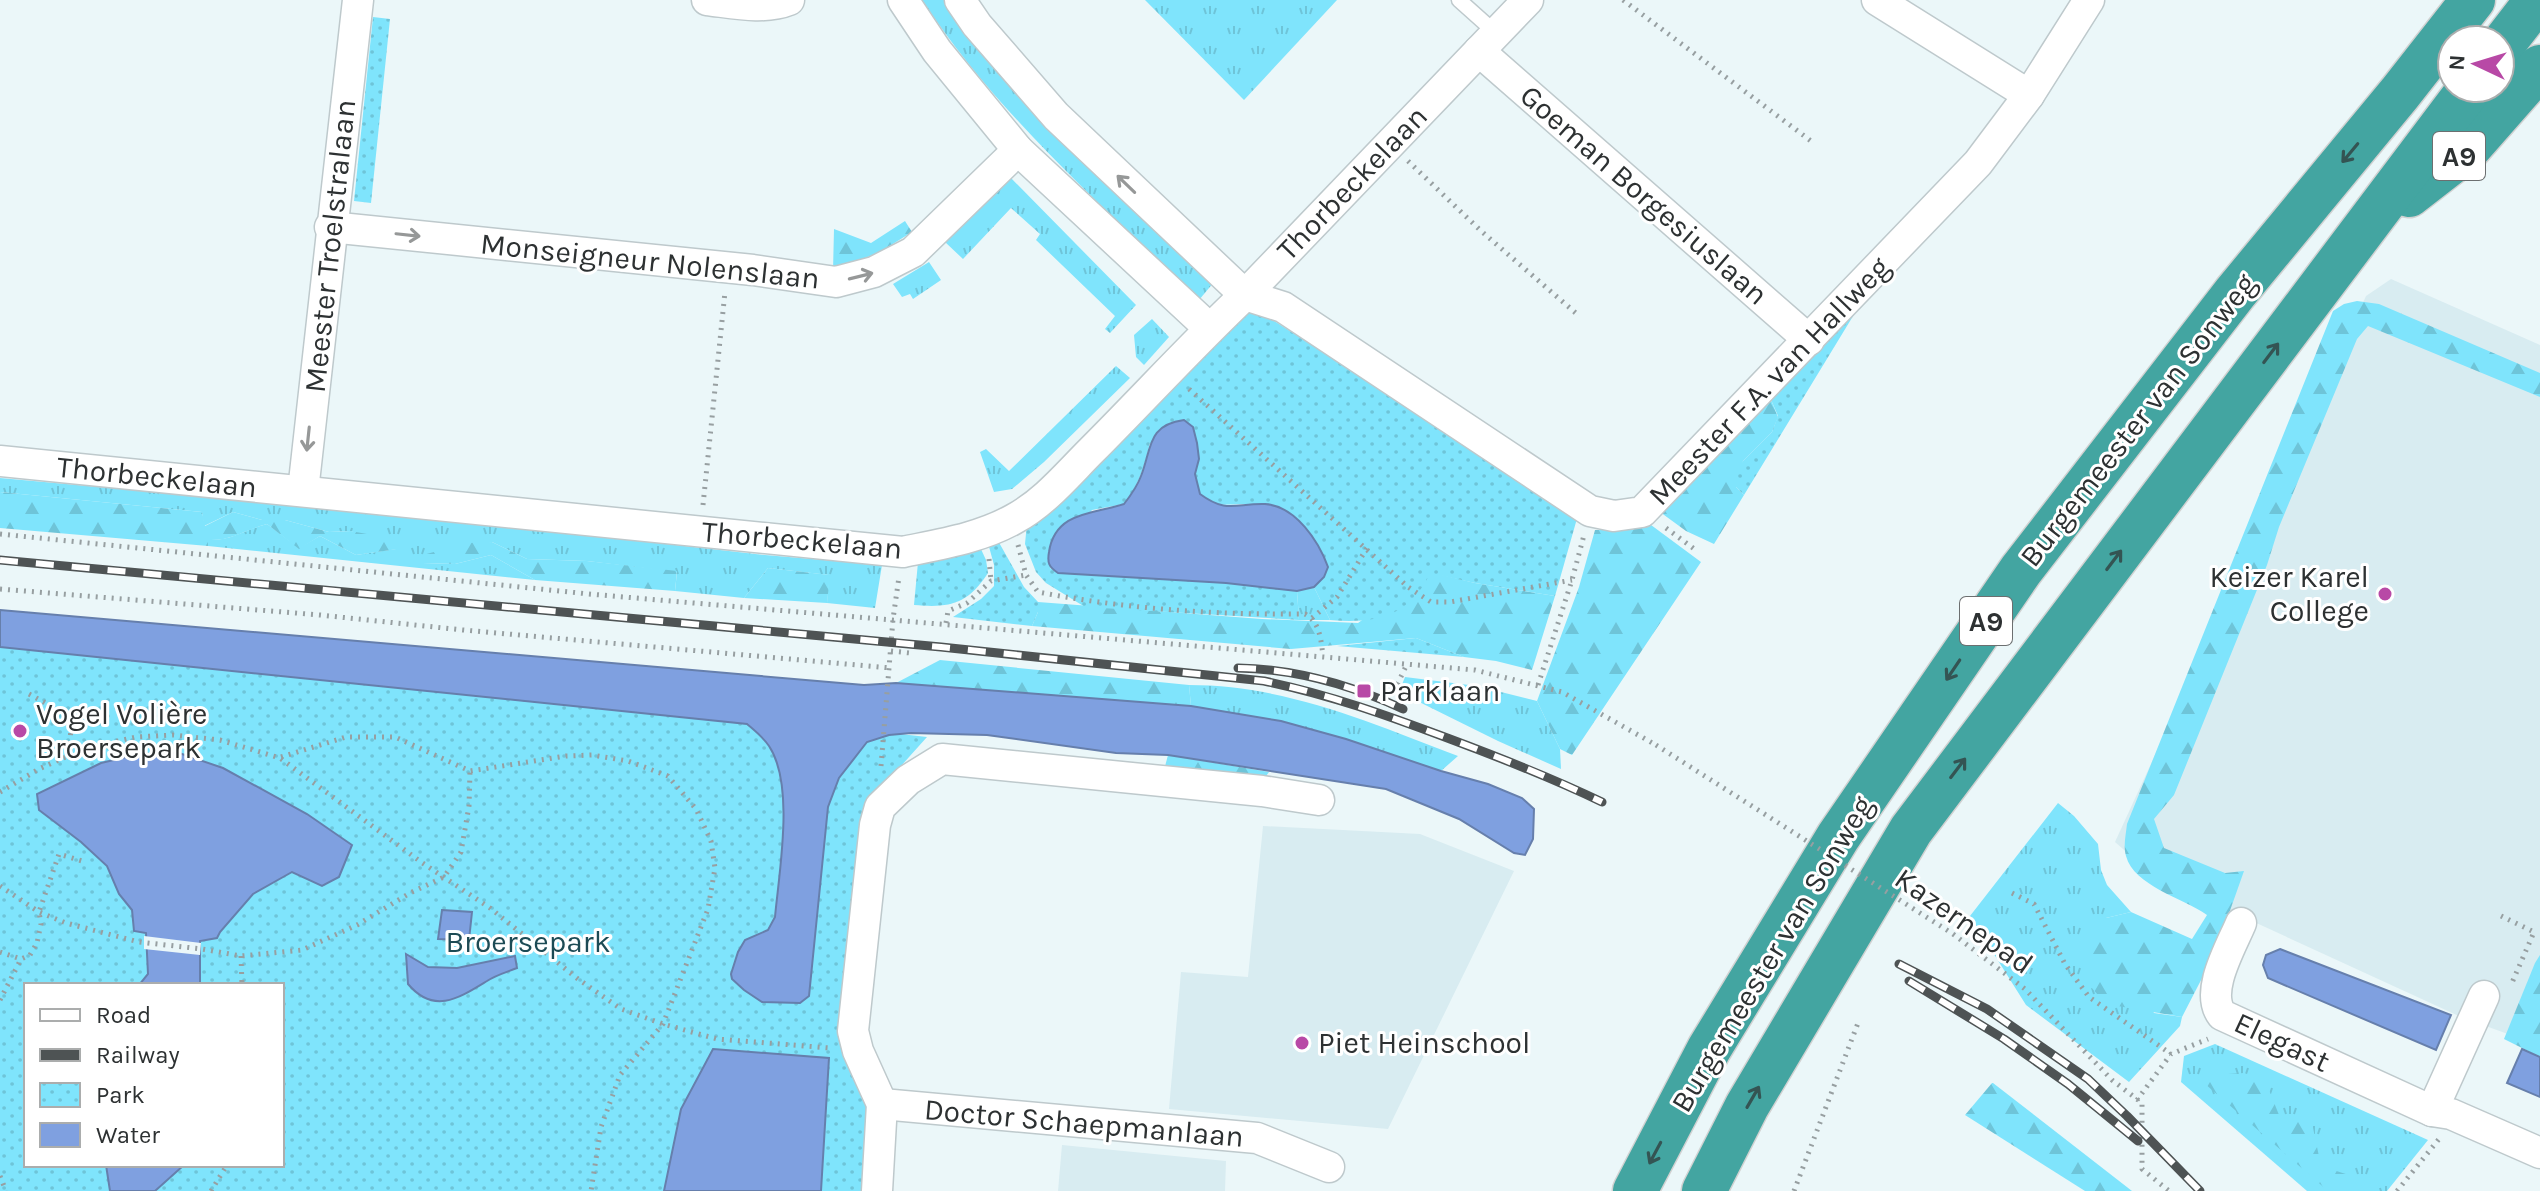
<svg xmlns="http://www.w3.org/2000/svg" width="2540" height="1191" viewBox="0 0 2540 1191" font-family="Karla,sans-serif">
<defs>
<pattern id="grass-tufts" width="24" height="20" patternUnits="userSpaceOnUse" patternTransform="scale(2)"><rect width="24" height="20" fill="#7fe4fc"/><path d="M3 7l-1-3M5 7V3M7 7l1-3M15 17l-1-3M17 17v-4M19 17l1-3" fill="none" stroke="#6ec4d8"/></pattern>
<pattern id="forest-firs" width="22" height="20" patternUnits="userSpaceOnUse" patternTransform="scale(2)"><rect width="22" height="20" fill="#7fe4fc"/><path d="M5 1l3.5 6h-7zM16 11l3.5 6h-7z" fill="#6ec4d8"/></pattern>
<pattern id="park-dots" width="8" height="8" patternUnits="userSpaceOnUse" patternTransform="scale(2)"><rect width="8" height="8" fill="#7fe4fc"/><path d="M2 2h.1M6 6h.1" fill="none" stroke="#6ec4d8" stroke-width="1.8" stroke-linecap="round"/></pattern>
</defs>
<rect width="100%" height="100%" fill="#ebf7f9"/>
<!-- built -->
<g fill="#d8ecf1">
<polygon points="2391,279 2540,345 2540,1045 2538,1045 2461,1017 2154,876 2115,842 2366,296"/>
<polygon points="1263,826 1420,834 1514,871 1388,1129 1169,1109 1181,972 1248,977"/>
<polygon points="1062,1145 1226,1161 1225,1191 1058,1191"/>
</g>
<!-- grass -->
<g fill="url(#grass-tufts)">
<path d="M922,0H948L1214,282L1199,300C1102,205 997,114 922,0Z"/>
<polygon points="1145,0 1337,0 1244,100"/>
<polygon points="1010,177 1136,305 1110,333 1105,329 1115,316 1036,240 1040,234 1011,208 963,259 945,242"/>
<polygon points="929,262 941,280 913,299 910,294 902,297 893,284"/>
<polygon points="1152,319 1169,337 1144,365 1136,357 1134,335"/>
<polygon points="1116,366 1130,378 1044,462 1012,489 994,492 980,452 986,449 1009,471"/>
<path d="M0,478L420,516L765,555L882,565L875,608L827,603L829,575L768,568L744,598L675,591L677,572L587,561L527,559L492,542L423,563L455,564L491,555L535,580L208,546L207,540C233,541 243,530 267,524L299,548L320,536L356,555L396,549L351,531L329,532L285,520H262L233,512L204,526L202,512L0,492Z"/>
<polygon points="1314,587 1330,620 1299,620 1297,591"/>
<polygon points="1405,677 1477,686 1537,701 1560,749 1561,769 1498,741 1399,692"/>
<path d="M1189,685C1285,685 1369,722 1458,756L1441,771L1346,739L1281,721L1191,706Z"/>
<polygon points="2058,803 2074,816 2098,844 2101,870 2107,885 2131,912 2106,918 2154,1013 2182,1017 2180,1026 2129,1082 2026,1005 1970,916"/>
<polygon points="2215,1044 2428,1140 2387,1191 2307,1191 2181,1082 2184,1056"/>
</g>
<!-- forest -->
<g fill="url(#forest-firs)">
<polygon points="905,221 912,232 880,252 833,271 834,229 871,243"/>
<path d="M2357,301L2379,304L2540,373V397L2368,326L2357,339L2279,527L2267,565L2174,795L2154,819L2164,848L2225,873L2244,871L2215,953L2182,1017L2106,1004L2091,987L2085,961L2091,936L2106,918L2131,912L2192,939L2207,915C2183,898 2134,886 2126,856C2123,846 2126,834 2127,824L2333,311L2344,304Z"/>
<polygon points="1769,395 1778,417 1772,432 1743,461 1736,487 1744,495 1714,544 1686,531 1660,512"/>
<path d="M0,492L202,512L205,526L233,512L262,520H285L329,532L351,531L372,535L398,549L356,555L320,536L299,549L267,524C244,530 232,541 208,540V546L0,528Z"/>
<polygon points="1647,522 1701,562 1572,755 1560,749 1537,701 1579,587 1595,530 1632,530"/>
<polygon points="492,542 527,559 587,561 677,571 675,591 535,580 491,555 455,564 422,563 423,555 466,543"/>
<polygon points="768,568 830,575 827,603 744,598"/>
<polygon points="1430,572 1475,583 1555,596 1532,670 1496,661 1464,657 1416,638 1291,649 1032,626 1038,612 1038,602 1262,619 1358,623"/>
<polygon points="940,660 1189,685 1191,706 896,683"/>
<polygon points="1168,755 1269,772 1259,786 1163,774"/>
<polygon points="2540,955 2540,1057 2504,1039 2535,963"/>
<polygon points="2244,1073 2265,1080 2279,1115 2312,1123 2321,1166 2355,1177 2357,1191 2328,1191 2196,1076"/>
<polygon points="1992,1083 1993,1083 2132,1191 2085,1191 1965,1115"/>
</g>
<!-- park -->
<g fill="url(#park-dots)" fill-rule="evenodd">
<polygon points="373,17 390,19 371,203 354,201"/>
<polygon points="1861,303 1744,495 1736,487 1735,473 1743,461 1772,432 1778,416 1769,395"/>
<path d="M1255,310L1265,315L1578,515L1555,596L1475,583L1430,573C1410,617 1374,624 1330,620L1314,587L1324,577L1248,504L1214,505L1200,494L1195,474L1199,459L1150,443C1144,467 1139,485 1124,504L1092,510L1050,568L1058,573L1226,583L1297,591L1299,620L1085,607L1046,583L1036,572L1025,544L1027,523L1245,312Z"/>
<polygon points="997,539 1024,587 1038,602 1038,612 1032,626 953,617 981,599 994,586 994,565 988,543"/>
<path d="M980,547L986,560L988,573C967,605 949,608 914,605L918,562Z"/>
<path d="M0,637L322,669L927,737L866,805L844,1031L869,1108L863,1191H0ZM26,985H282V1165H26Z"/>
<polygon points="1416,638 1464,657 1337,646"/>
</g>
<!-- water -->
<g fill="#7fa0e0" stroke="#667fac" stroke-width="2">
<path d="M1184,420L1193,427L1197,443L1199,459L1195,474L1200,494C1227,514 1236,503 1265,504C1296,506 1319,542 1328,567L1324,577L1314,587L1297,591L1226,583L1058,573C1049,567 1047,563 1049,552C1055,511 1094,514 1124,504C1131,495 1137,487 1141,476C1152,448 1147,425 1184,420Z"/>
<path d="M0,610L864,685L896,683L1191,706L1281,721L1346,739L1441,771L1488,784L1522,798L1534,809L1533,839L1525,855L1514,853L1459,819L1386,789L1168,755L1116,753L987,735L911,733L889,735L867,742L839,778L828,807L809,996L800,1003L762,1002L744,990L732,979L731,974L738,952L745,940L768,930L775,917C779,872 795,785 769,746C763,737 755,731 747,724L0,647Z"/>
<polygon points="179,753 223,768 307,814 352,845 339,877 322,886 292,872 253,894 220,932 217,938 200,941 200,985 139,985 148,974 146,933 134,931 132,910 119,894 107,866 81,842 39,810 37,794 101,763 139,754"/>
<polygon points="442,910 472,912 469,940 438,939"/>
<polygon points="2280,949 2451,1015 2436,1050 2268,978 2263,965 2266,955"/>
<path d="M406,954L428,967L457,968L515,956L517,968C507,972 496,975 487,981C459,998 434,1015 408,984Z"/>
<polygon points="713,1049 829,1058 821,1191 664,1191 681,1109"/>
<polygon points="2522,1049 2540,1057 2540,1097 2507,1083"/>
<polygon points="106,1165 184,1165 155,1191 110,1191"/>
</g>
<!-- pier -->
<polygon fill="#ebf7f9" points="144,936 201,943 200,955 144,949"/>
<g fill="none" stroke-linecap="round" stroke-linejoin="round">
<!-- service casing -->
<g stroke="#bec9cc" stroke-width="17">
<polyline id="service" points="1459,0 1497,34"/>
</g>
<!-- minor casing -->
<g stroke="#bec9cc" stroke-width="33">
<g id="minor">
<path d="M707,0C733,3 764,10 789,0"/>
<polyline points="903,0 937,51 1018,150 1209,328"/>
<polyline points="960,0 977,25 1056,116 1245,295 1283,307 1590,511 1614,516 1642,512 1978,163 2029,95 2089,0"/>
<polyline points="1877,0 2029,95"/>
<polyline points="1479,51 1809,340"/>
<polyline points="330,227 753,270 836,282 874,272 913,252 1018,150"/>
<path d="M0,461L903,552C941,544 980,538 1014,519C1044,503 1067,475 1091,451C1143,399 1192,345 1245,295L1528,0"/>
<polyline points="303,491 358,0"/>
<path d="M2241,923C2231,947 2204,992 2222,1015L2432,1111L2451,1114L2540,1153"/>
<polyline points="882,1104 1257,1138 1329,1167"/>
<polyline points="2432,1111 2484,996"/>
<polyline points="877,1191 882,1104 858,1051 853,1031 875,825 880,807 908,780 942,759 1262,791 1319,800"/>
</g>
</g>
<!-- motorway casing -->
<g stroke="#d1d2d2" stroke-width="47">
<g id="motorway">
<polyline points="2500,48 2537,0"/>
<polyline points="2409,195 2467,150 2540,67"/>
<polyline points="1635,1191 1709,1049 1838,837 2021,570 2235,293 2400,93 2473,0"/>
<polyline points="1704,1191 1747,1106 1911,830 2470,88"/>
</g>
</g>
<!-- path -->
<g stroke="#979fa1" stroke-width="5" stroke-dasharray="2 6" stroke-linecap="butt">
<polyline points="1623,0 1815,144"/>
<polyline points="1408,161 1480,230 1578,315"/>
<polyline points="1189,389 1408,587 1431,602 1450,602 1572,580"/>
<polyline points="703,505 725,292"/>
<polyline points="1666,528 1697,551"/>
<polyline points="0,534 589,594 1475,670 1562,692 1656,745"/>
<path d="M1018,545L1026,575L1038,592C1126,609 1216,615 1305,614C1320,622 1321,640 1323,656"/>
<polyline points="989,559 991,581"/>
<polyline points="0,589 320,615 463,630 891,668"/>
<polyline points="1312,618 1337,597 1367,548"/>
<polyline points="946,623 948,611 967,603 991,581 1026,575"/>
<polyline points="891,651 910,653"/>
<polyline points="1538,685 1572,580 1584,535"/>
<polyline points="29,694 71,717 70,755"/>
<polyline points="1386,695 1396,687 1407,664"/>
<polyline points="281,757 346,737 395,737 470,771 566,756 592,755 628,761 668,776 696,809 711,841 715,868 708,909 663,1024 620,1075 601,1127 591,1191"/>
<polyline points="881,766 893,619 899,577"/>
<polyline points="0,792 39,769 70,755 91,747 136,737 173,735 220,740 280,758 421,862 490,908 578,979 621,1009 663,1024 717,1039 830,1048"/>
<polyline points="0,886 39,912 66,923 139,942 202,949 241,956 302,950 357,925 410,893 444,877 461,852 469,806 470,771"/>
<polyline points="2012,893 2034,904 2065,964 2089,997 2171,1054"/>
<polyline points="2501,916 2534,932 2511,985"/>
<polyline points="1953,934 2025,989 2112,1080 2142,1103 2142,1169 2169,1191"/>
<polyline points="0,952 21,959 30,955 37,943 41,924 39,912 59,854 82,861"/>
<polyline points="241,956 242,985"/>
<polyline points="0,1000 21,959"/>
<polyline points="2137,1100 2171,1054 2208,1039"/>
<polyline points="0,1176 6,1191"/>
<polyline points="211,1191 227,1165"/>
<polyline points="1794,1191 1858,1023"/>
<polyline points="2397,1191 2439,1139"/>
</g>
<!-- service -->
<use href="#service" stroke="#fff" stroke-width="14"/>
<!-- minor -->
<use href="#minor" stroke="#fff" stroke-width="30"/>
<!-- motorway -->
<use href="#motorway" stroke="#43a5a1" stroke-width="44"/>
<!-- rail casing -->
<g stroke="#4e5354" stroke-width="9">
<g id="rail">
<path d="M0,560L941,647L1264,681C1331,695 1386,715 1450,739C1501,758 1552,778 1602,802"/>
<path d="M1238,668C1296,669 1351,685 1403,709"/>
<polyline points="1899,964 1987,1009 2088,1079 2127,1116 2200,1191"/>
<polyline points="1909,981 2004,1039 2068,1084 2138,1141"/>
</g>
</g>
<!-- rail -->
<use href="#rail" stroke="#fff" stroke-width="6" stroke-dasharray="18" stroke-linecap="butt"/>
<!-- path-bridge -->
<polyline stroke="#979fa1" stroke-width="5" stroke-dasharray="2 6" stroke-linecap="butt" points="1656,745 1953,934"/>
</g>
<!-- one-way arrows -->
<defs><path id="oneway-shaft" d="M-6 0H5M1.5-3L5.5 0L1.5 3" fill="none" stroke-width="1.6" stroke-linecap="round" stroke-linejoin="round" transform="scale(2)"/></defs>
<g stroke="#345453">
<use href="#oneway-shaft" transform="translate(2350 153) rotate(130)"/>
<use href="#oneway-shaft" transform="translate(2271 353) rotate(-53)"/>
<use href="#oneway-shaft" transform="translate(2114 560) rotate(-53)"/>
<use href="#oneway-shaft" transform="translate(1953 670) rotate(124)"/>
<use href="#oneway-shaft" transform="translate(1958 768) rotate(-53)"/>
<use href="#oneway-shaft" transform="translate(1753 1097) rotate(-60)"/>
<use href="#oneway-shaft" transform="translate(1655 1153) rotate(118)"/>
</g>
<g stroke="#969898">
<use href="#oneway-shaft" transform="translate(1126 184) rotate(-136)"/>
<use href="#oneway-shaft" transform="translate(408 235) rotate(6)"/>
<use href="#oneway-shaft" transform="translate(861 276) rotate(-14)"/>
<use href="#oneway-shaft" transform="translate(308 439) rotate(96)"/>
</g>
<!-- markers -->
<g fill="#b849a6" stroke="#fff" stroke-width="3">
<circle cx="2385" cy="594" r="8"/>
<rect x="1356" y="683" width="16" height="16" rx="4"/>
<circle cx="20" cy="731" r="8"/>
<circle cx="1302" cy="1043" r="8"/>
</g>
<g text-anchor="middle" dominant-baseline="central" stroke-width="6" stroke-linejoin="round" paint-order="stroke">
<!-- shield labels -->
<g fill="#fff" stroke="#6c6f70" stroke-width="2">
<rect x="2433" y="132" width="52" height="48" rx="6"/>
<rect x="1960" y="597" width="52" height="48" rx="6"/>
</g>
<g font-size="28" font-weight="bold" fill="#2d3132">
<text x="2459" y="156">A9</text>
<text x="1986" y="621">A9</text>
</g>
<!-- street labels -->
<g font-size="30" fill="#2d3132" stroke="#fff">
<text transform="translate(1352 183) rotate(-46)">Thorbeckelaan</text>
<text transform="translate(1644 195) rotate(41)">Goeman Borgesiuslaan</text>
<text transform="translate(330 246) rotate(-84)">Meester Troelstralaan</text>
<text transform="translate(650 261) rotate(6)">Monseigneur Nolenslaan</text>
<text transform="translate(1769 381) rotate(-46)">Meester F.A. van Hallweg</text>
<text transform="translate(2138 420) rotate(-52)">Burgemeester van Sonweg</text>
<text transform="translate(157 477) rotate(6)">Thorbeckelaan</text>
<text transform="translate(802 540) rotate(5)">Thorbeckelaan</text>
<text transform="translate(1964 921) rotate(35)">Kazernepad</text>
<text transform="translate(1772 954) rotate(-59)">Burgemeester van Sonweg</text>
<text transform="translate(2282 1042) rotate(25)">Elegast</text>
<text transform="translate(1084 1123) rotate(5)">Doctor Schaepmanlaan</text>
</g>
<!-- poi labels -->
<g font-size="30" fill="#2d3132" stroke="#fff" text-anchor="start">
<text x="2369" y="577" text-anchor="end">Keizer Karel<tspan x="2369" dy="34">College</tspan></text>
<text x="1380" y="691">Parklaan</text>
<text x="36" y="714">Vogel Volière<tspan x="36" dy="34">Broersepark</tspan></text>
<text x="1318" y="1043">Piet Heinschool</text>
</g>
<!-- park labels -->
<g font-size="30" fill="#1d4b55" stroke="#fff">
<text x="528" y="942">Broersepark</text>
</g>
</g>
<!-- legend -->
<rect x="24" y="983" width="260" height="184" fill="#ffffff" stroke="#abadad" stroke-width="2"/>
<rect x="40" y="1009" width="40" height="12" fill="#ffffff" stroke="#abadad" stroke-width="2"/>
<text x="96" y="1023" font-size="24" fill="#2d3132">Road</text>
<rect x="40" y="1049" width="40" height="12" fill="#4e5354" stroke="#abadad" stroke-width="2"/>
<text x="96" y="1063" font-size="24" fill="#2d3132">Railway</text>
<rect x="40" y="1083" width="40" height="24" fill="url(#park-dots)" stroke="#abadad" stroke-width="2"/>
<text x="96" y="1103" font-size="24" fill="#2d3132">Park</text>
<rect x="40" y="1123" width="40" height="24" fill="#7fa0e0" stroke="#abadad" stroke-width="2"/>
<text x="96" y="1143" font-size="24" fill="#2d3132">Water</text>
<!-- north arrow -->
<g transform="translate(2476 64) rotate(274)"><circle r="38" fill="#ffffff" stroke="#abadad" stroke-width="2"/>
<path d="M0-6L14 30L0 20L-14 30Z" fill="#b849a6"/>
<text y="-12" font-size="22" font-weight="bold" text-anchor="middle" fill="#2d3132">N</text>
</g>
</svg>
